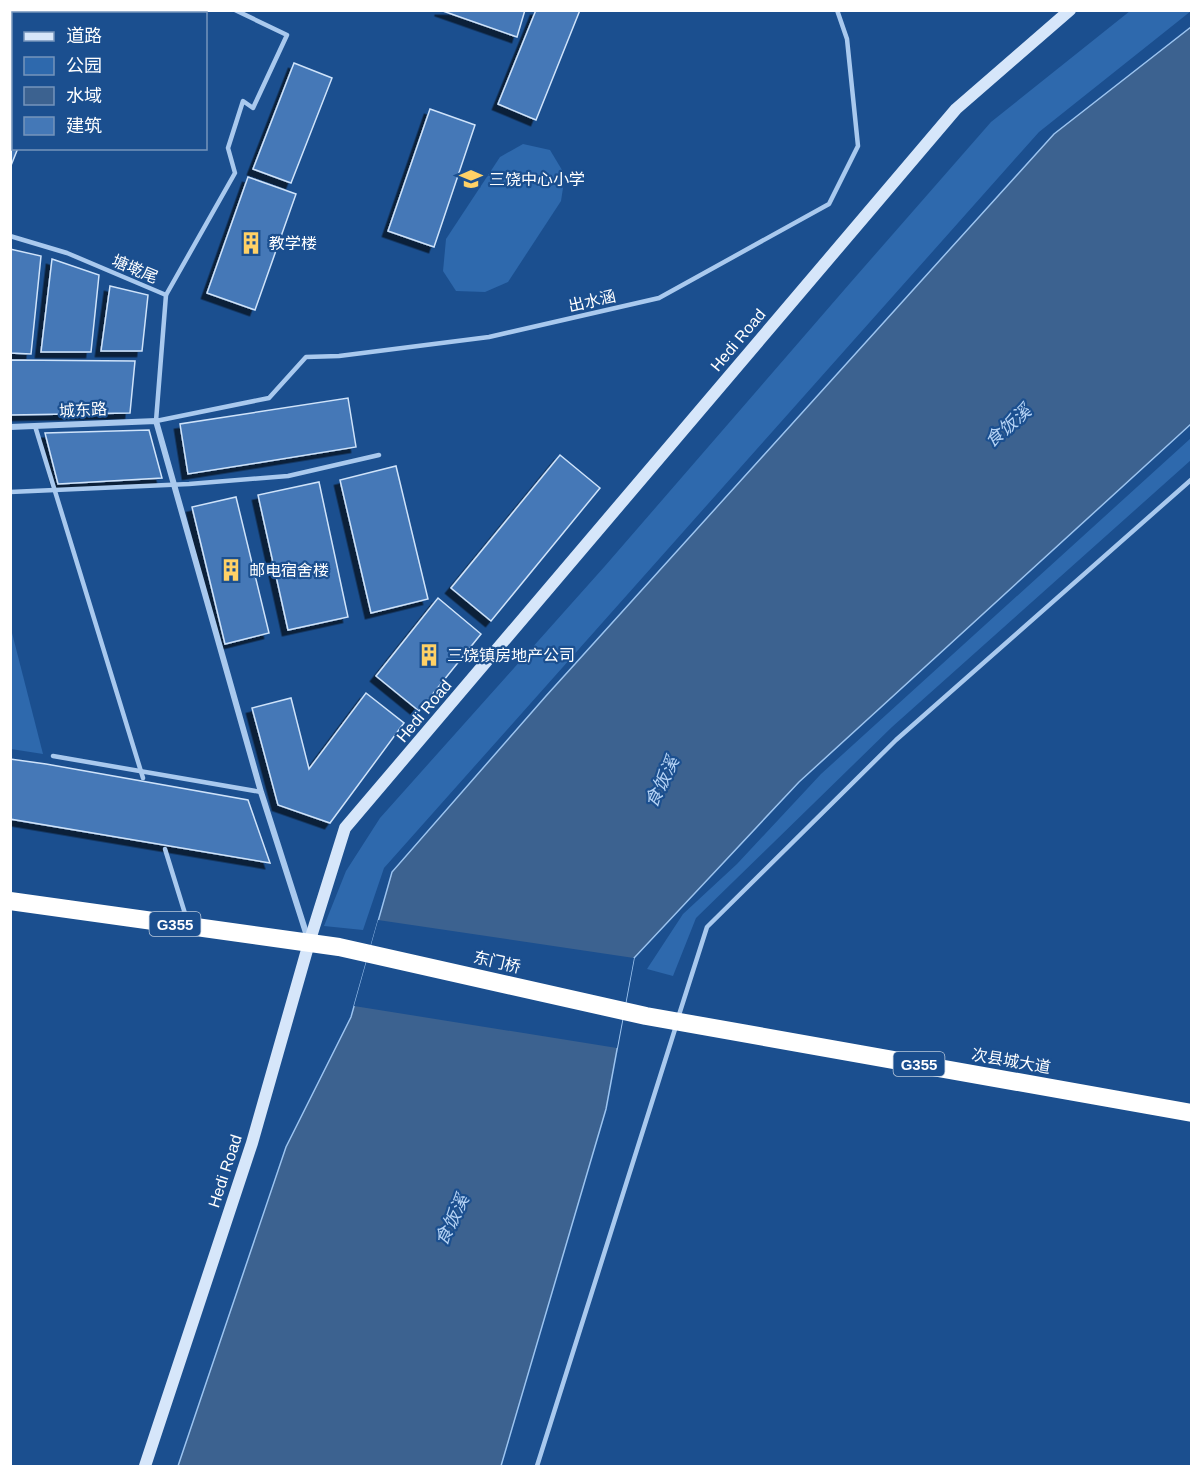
<svg xmlns="http://www.w3.org/2000/svg" width="1202" height="1477" viewBox="0 0 1202 1477" font-family="Helvetica,'Noto Sans SC',sans-serif">
<defs>
<filter id="shadow"><feDropShadow dx="-5.5" dy="5.5" stdDeviation="0" flood-color="#0009"/></filter>
</defs>
<rect width="100%" height="100%" fill="#1b4f8f"/>
<!-- green -->
<g fill="#2e69ad">
<polygon points="1130,11 1191,11 1039,132 384,868 363,930 324,926 346,871 380,818 605,566 851,282 991,122"/>
<polygon points="523,144 550,150 565,175 561,201 508,282 485,292 456,291 443,271 446,239 500,157"/>
<polygon points="1191,438 1191,460 892,727 696,918 673,976 647,969 683,914 737,864 821,774"/>
<polygon points="10,629 11,629 43,754 11,749"/>
</g>
<!-- water -->
<polygon fill="#3c6290" stroke="#9cc4f0" stroke-width="1.5" points="1191,27 1191,424 799,782 634,958 606,1109 501,1466 178,1466 286,1147 351,1017 392,872 546,696 1054,134"/>
<!-- pier -->
<polygon fill="#1b4f8f" points="378,920 634,958 617,1048 354,1006"/>
<!-- building -->
<g fill="#4478b7" stroke="#cfe3fa" stroke-width="1.5" filter="url(#shadow)">
<polygon points="440,10 525,10 517,37"/>
<polygon points="536,10 580,10 536,120 498,104"/>
<polygon points="294,63 332,78 291,183 253,169"/>
<polygon points="10,70 14,71 14,148 18,148 10,168"/>
<polygon points="430,109 475,125 434,247 388,231"/>
<polygon points="248,177 296,194 255,310 207,293"/>
<polygon points="10,249 41,256 31,354 10,353"/>
<polygon points="52,259 99,275 91,352 41,352"/>
<polygon points="110,286 148,295 142,351 101,351"/>
<polygon points="10,360 135,361 130,413 10,415"/>
<polygon points="348,398 356,447 188,474 180,424"/>
<polygon points="149,430 162,478 58,484 45,433"/>
<polygon points="560,455 600,488 491,621 451,588"/>
<polygon points="396,466 428,599 371,613 340,480"/>
<polygon points="319,482 348,617 288,630 258,495"/>
<polygon points="236,497 269,633 225,644 192,507"/>
<polygon points="438,598 481,634 419,711 376,676"/>
<polygon points="366,693 404,723 330,823 278,805 252,708 291,698 309,769"/>
<polygon points="10,759 46,764 248,800 270,863 10,819"/>
</g>
<g fill="none" stroke-linecap="round" stroke-linejoin="round">
<!-- lane -->
<g stroke="#a9c9ee" stroke-width="4.5">
<polyline points="235,10 287,35 253,108 243,101 228,148 235,173 166,295 156,421 269,398 306,357 339,356 489,337 659,298 829,204 858,146 847,39 837,10"/>
<polyline points="10,236 67,253 166,295"/>
<polyline points="35,426 143,778"/>
<polyline points="10,492 189,484 288,476 379,455"/>
<polyline points="53,756 261,792"/>
<polyline points="165,849 187,920"/>
<polyline points="678,1018 707,927 896,740 1192,479"/>
<polyline points="537,1466 676,1026"/>
</g>
<!-- street -->
<polyline stroke="#a9c9ee" stroke-width="6" points="10,427 156,421 261,792 308,939"/>
<!-- secondary -->
<polyline stroke="#d6e6fa" stroke-width="12" points="145,1466 252,1143 309,943 345,828 956,109 1070,10"/>
<!-- highway -->
<polyline stroke="#fff" stroke-width="18" points="10,901 339,947 646,1016 1192,1113"/>
</g>
<!-- icons -->
<defs>
<g id="school-bare" transform="scale(1.8)"><path d="M0-5L7-2L0 1L-7-2ZM-4 1L0 2.5L4 1V4Q0 6-4 4Z" fill="#ffd166" stroke="#1b4f8f" stroke-width="2.5" paint-order="stroke"/></g>
<g id="building-bare" transform="scale(1.8)"><path d="M-4-6H4V6H1V3H-1V6H-4ZM-2.5-4.3h1.7v1.8h-1.7ZM.8-4.3h1.7v1.8H.8ZM-2.5-1h1.7V.8h-1.7ZM.8-1h1.7V.8H.8Z" fill="#ffd166" stroke="#1b4f8f" stroke-width="2.5" paint-order="stroke"/></g>
</defs>
<g fill-rule="evenodd">
<use href="#school-bare" x="471" y="179"/>
<use href="#building-bare" x="251" y="243"/>
<use href="#building-bare" x="231" y="570"/>
<use href="#building-bare" x="429" y="655"/>
</g>
<g text-anchor="middle" dominant-baseline="central" stroke-width="4.5" stroke-linejoin="round" paint-order="stroke">
<!-- shield labels -->
<g fill="#1b4f8f" stroke="#bbcadd" stroke-width="1.5">
<rect x="149.5" y="912" width="51" height="24" rx="4.5"/>
<rect x="893.5" y="1052" width="51" height="24" rx="4.5"/>
</g>
<g font-size="15" font-weight="bold" fill="#fff">
<text x="175" y="924">G355</text>
<text x="919" y="1064">G355</text>
</g>
<!-- poi labels -->
<g font-size="16" fill="#fff" stroke="#1b4f8f" text-anchor="start">
<text x="489" y="179">三饶中心小学</text>
<text x="269" y="243">教学楼</text>
<text x="249" y="570">邮电宿舍楼</text>
<text x="447" y="655">三饶镇房地产公司</text>
</g>
<!-- street labels -->
<g font-size="16" fill="#fff" stroke="#1b4f8f">
<text transform="translate(135 269) rotate(23)">塘墘尾</text>
<text transform="translate(592 301) rotate(-13)">出水涵</text>
<text transform="translate(738 340) rotate(-50)">Hedi Road</text>
<text transform="translate(83 410) rotate(-3)">城东路</text>
<text transform="translate(424 711) rotate(-50)">Hedi Road</text>
<text transform="translate(497 962) rotate(13)">东门桥</text>
<text transform="translate(1011 1061) rotate(10)">次县城大道</text>
<text transform="translate(225 1171) rotate(-72)">Hedi Road</text>
</g>
<!-- water labels -->
<g font-size="18" font-style="italic" fill="#b5d3f5" stroke="#1b4f8f">
<text transform="translate(1008 426) rotate(-41)">食饭溪</text>
<text transform="translate(662 782) rotate(-64)">食饭溪</text>
<text transform="translate(452 1220) rotate(-64)">食饭溪</text>
</g>
</g>
<!-- border -->
<rect width="1202" height="1477" fill="none" stroke="#ffffff" stroke-width="24"/>
<!-- legend -->
<rect x="12" y="12" width="195" height="138" fill="#1b4f8f" stroke="#7695bc" stroke-width="1.5"/>
<rect x="24" y="32" width="30" height="9" fill="#d6e6fa" stroke="#7695bc" stroke-width="1.5"/>
<text x="66" y="42" font-size="18" fill="#ffffff">道路</text>
<rect x="24" y="57" width="30" height="18" fill="#2e69ad" stroke="#7695bc" stroke-width="1.5"/>
<text x="66" y="72" font-size="18" fill="#ffffff">公园</text>
<rect x="24" y="87" width="30" height="18" fill="#3c6290" stroke="#7695bc" stroke-width="1.5"/>
<text x="66" y="102" font-size="18" fill="#ffffff">水域</text>
<rect x="24" y="117" width="30" height="18" fill="#4478b7" stroke="#7695bc" stroke-width="1.5"/>
<text x="66" y="132" font-size="18" fill="#ffffff">建筑</text>
</svg>
